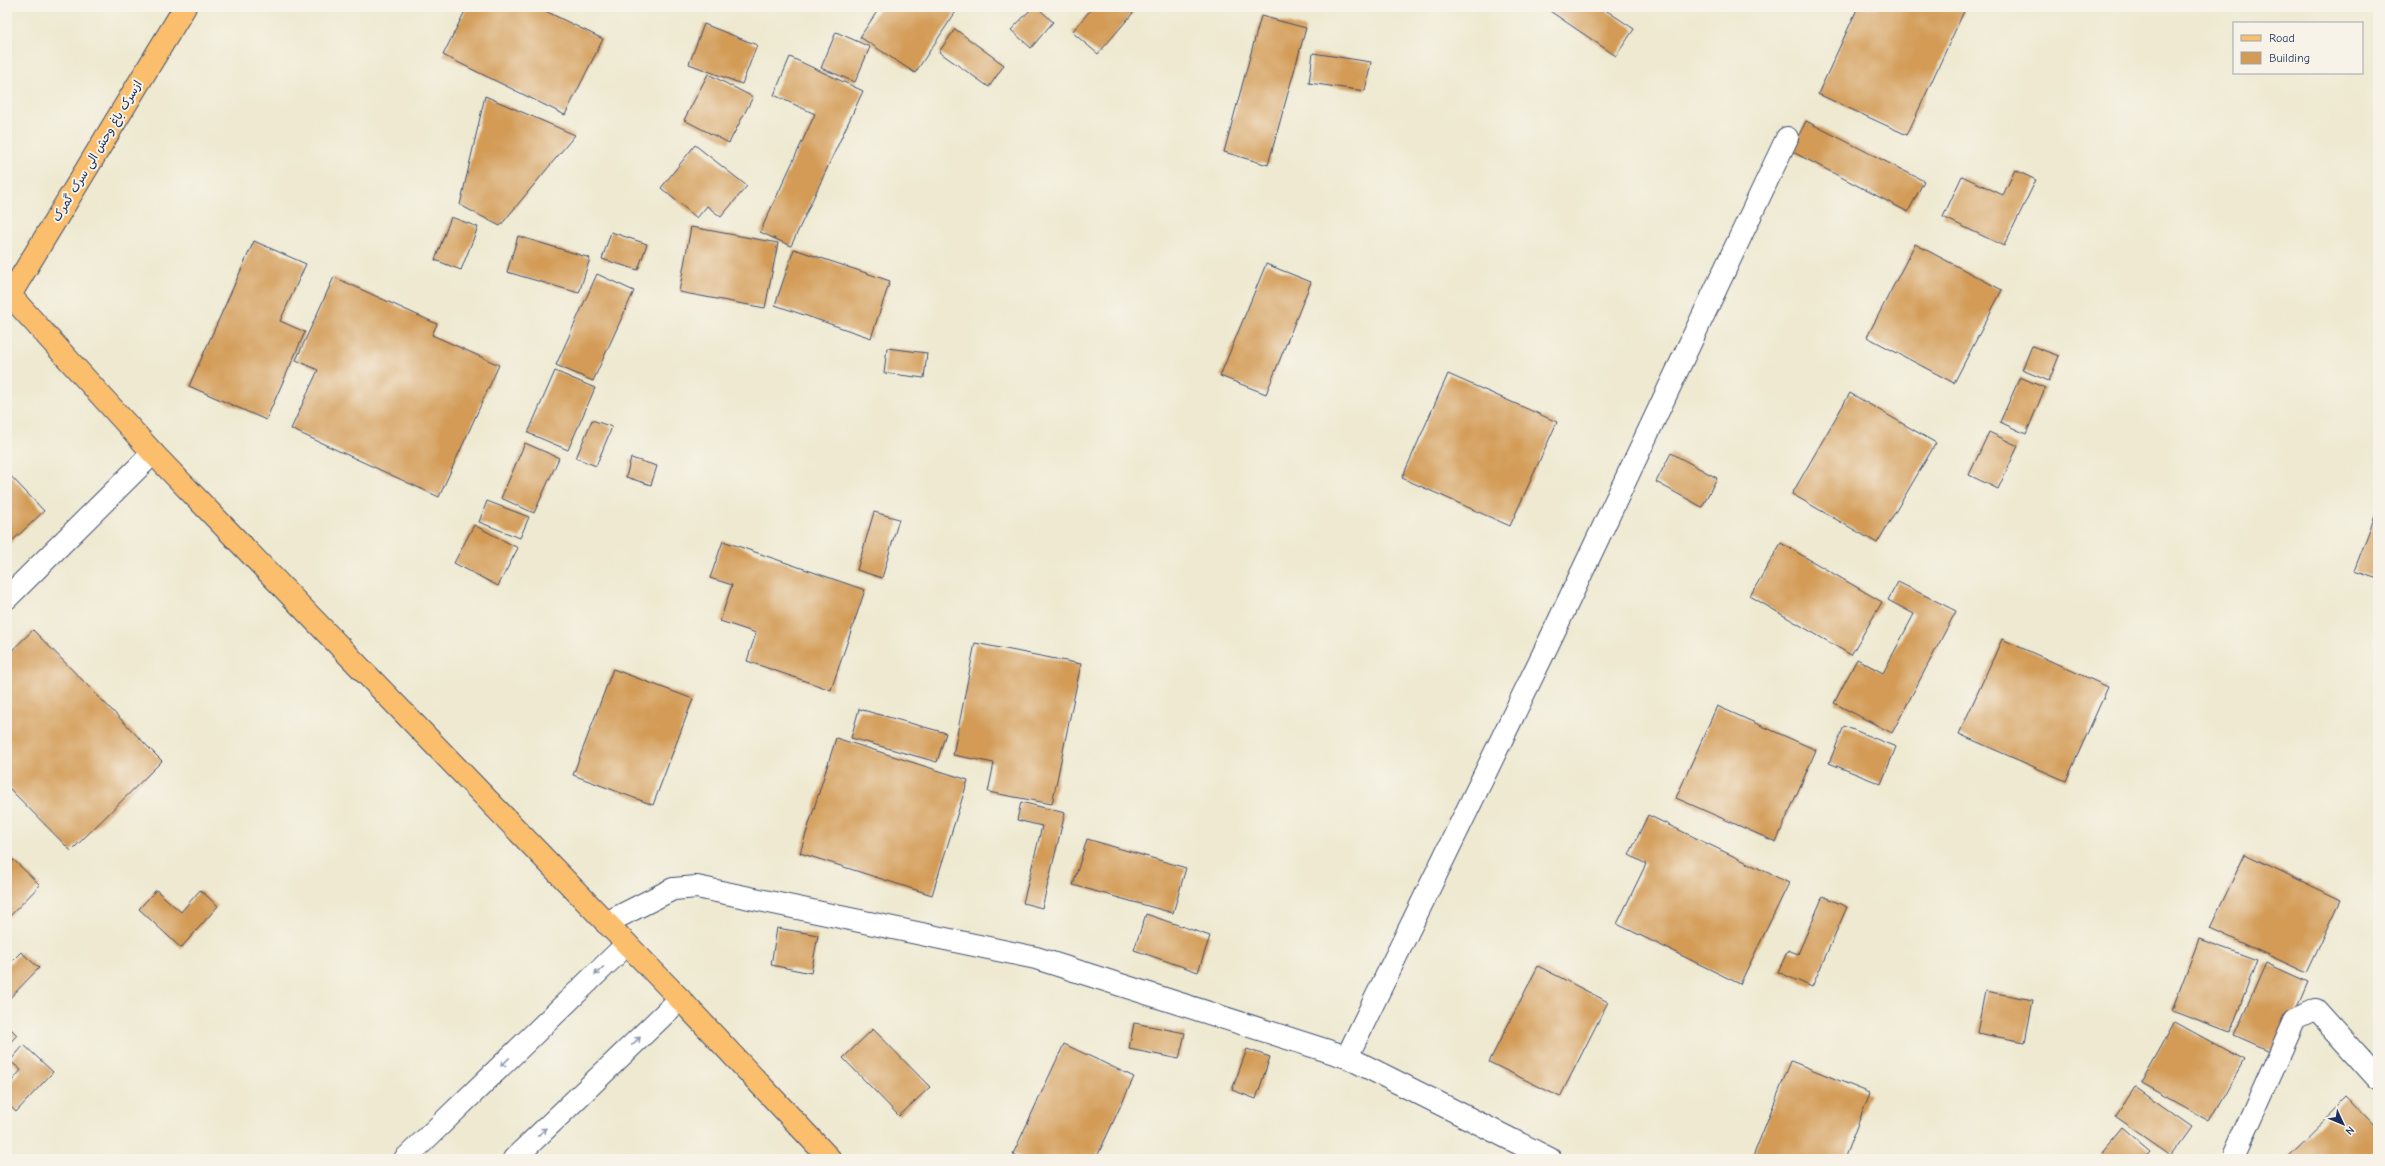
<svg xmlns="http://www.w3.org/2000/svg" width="2385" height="1166" viewBox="0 0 2385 1166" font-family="'Comic Neue','Playpen Sans Arabic',sans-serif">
<rect width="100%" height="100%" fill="#f7f3e8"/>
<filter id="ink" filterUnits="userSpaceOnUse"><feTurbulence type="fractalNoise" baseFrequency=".025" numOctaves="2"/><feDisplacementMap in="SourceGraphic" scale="8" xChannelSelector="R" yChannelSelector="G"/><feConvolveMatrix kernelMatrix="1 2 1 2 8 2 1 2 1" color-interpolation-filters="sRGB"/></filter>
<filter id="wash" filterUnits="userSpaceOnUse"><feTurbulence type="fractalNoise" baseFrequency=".012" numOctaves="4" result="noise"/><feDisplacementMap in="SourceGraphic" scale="16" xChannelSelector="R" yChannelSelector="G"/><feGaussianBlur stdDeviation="0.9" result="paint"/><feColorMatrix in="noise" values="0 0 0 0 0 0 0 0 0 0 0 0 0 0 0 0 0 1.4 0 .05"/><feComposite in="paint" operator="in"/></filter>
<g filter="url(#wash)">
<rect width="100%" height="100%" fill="#eee9d0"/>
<g id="blocks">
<!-- building -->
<g fill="#d39b56">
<polygon points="467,7 537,7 603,39 565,115 443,55"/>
<polygon points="880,7 959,7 915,73 860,37"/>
<polygon points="1033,7 1037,7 1053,22 1031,48 1011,30"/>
<polygon points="1093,7 1138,7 1098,54 1072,32"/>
<polygon points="1544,7 1601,7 1634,29 1616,56"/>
<polygon points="1858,7 1966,7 1907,135 1818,94"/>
<polygon points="1261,16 1306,28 1268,165 1224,152"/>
<polygon points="704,24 757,45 742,84 689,64"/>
<polygon points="955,29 1004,65 989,87 939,52"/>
<polygon points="836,32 870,47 855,82 821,68"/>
<polygon points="1313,53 1371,62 1365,91 1309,83"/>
<polygon points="790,57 863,91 791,246 760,232 815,114 774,95"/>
<polygon points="708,74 753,97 729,143 684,120"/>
<polygon points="485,96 575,135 500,226 460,205"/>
<polygon points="1806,121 1924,181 1908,212 1791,151"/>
<polygon points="695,145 747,186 721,217 707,206 697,218 661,188"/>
<polygon points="2015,170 2036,180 2004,246 1943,217 1962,176 2003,195"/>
<polygon points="451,217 478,227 461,270 435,260"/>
<polygon points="691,227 778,243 765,308 679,292"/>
<polygon points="611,232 647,244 638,270 602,259"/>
<polygon points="518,236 590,258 579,293 507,272"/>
<polygon points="254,241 306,264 280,321 305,332 266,420 189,386"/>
<polygon points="1915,244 2002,290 1954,383 1867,337"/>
<polygon points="794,249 890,281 871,338 775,305"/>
<polygon points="1266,264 1311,282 1266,394 1220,376"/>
<polygon points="597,274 634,291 593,381 556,365"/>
<polygon points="334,277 437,324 432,335 499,365 439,497 291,429 318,370 296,360"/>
<polygon points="2032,346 2059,356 2049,381 2022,370"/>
<polygon points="887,348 927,353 924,378 884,373"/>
<polygon points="555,371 595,388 568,450 528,433"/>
<polygon points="1448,374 1557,422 1510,526 1402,478"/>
<polygon points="2020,377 2045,388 2026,434 2000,422"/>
<polygon points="1850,393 1936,443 1877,543 1792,494"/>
<polygon points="592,420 612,427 596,466 576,458"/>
<polygon points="1989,432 2018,446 1998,489 1969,475"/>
<polygon points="525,443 559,458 534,513 501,498"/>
<polygon points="1671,453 1717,478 1702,507 1656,482"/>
<polygon points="631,458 657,466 651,485 626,477"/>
<polygon points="7,472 44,511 7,546"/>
<polygon points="487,501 529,517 520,538 479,522"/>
<polygon points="2378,508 2378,579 2354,571"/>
<polygon points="874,512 899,519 882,578 857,570"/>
<polygon points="474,525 518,548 498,586 454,563"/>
<polygon points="723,541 865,590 831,690 747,661 756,633 720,621 732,585 710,578"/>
<polygon points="1781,543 1882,602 1851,655 1750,596"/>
<polygon points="1898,582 1956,611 1892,733 1834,703 1857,659 1883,673 1914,614 1888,600"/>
<polygon points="33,630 162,761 71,851 7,786 7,655"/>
<polygon points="2002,639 2108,687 2066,781 1959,734"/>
<polygon points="975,643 1081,664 1052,804 988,792 994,763 953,755"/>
<polygon points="613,669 693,699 653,805 573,775"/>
<polygon points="1717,706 1816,750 1776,842 1676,798"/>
<polygon points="859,709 946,733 937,762 851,738"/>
<polygon points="1844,726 1896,747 1881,784 1829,763"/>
<polygon points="836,738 968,780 932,895 800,853"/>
<polygon points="1021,802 1065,813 1042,908 1023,903 1042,826 1017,820"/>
<polygon points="1648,815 1789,883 1740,984 1617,924 1646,864 1629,855"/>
<polygon points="1087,839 1186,868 1173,913 1073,885"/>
<polygon points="7,853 13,859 7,865"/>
<polygon points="2245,854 2341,900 2307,973 2210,928"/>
<polygon points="14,860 40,885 7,919 7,868"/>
<polygon points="156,890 181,912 200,890 218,906 181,948 139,909"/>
<polygon points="1823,896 1847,907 1812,987 1778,972 1788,950 1798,954"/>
<polygon points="1146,914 1210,936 1198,972 1134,950"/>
<polygon points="777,928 818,935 811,973 771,965"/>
<polygon points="2199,939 2257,960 2230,1032 2172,1010"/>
<polygon points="21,952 39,968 7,1001 7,966"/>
<polygon points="2266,963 2308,982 2277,1054 2234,1035"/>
<polygon points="1538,966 1608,1002 1560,1097 1489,1062"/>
<polygon points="1985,991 2033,1000 2025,1042 1977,1033"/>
<polygon points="2175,1022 2244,1060 2209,1121 2141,1083"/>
<polygon points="1134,1023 1185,1033 1179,1059 1129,1049"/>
<polygon points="7,1025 17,1035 7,1046"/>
<polygon points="873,1029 930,1087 899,1116 843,1058"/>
<polygon points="1064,1044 1134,1077 1096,1159 1024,1159 1013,1154"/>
<polygon points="24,1045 53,1072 16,1112 7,1103 7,1087 21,1070 10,1061"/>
<polygon points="1247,1049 1270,1057 1256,1099 1232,1090"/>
<polygon points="1791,1061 1870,1093 1844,1159 1752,1159"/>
<polygon points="2134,1087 2191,1127 2171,1155 2115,1116"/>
<polygon points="2348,1097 2378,1128 2378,1159 2285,1159"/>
<polygon points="2123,1128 2150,1151 2143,1159 2097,1159"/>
</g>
</g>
</g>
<g filter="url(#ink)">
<use href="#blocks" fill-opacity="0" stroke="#3b4b6f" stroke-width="1"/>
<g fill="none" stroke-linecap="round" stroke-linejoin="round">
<!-- minor casing -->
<g stroke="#3b4b6f" stroke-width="24">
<g id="minor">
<polyline points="7,598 153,453"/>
<polyline points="606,923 673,889 697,887 1036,958 1347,1057 1550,1159"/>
<polyline points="1347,1057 1549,642 1787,138"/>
<polyline points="2234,1156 2295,1020 2316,1010 2378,1079"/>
<polyline points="405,1159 627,944"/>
<polyline points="514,1159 680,999"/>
</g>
</g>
<!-- major casing -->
<g stroke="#3b4b6f" stroke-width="24">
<g id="major">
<polyline points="7,292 153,453 680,999 830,1159"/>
<polyline points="10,295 185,7"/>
</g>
</g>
<!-- minor -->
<use href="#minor" stroke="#fff" stroke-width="22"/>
<!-- major -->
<use href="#major" stroke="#fabe6d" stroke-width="22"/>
</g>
<!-- one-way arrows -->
<defs><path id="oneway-shaft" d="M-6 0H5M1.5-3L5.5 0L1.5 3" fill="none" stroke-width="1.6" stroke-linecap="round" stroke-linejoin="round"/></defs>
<g stroke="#8d97ae">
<use href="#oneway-shaft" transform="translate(599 971) rotate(136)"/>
<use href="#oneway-shaft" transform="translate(636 1041) rotate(-44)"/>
<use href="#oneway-shaft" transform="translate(505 1062) rotate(136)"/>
<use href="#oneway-shaft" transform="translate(542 1132) rotate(-44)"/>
</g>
</g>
<g text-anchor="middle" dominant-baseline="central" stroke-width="4" stroke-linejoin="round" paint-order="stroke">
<!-- street labels -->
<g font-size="12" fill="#1b2f5e" stroke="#f7f3e8">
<text transform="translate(97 151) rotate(-59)">ازسرک باغ وحش الی سرک گمرک</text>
</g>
</g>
<!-- margin -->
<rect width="2385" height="1166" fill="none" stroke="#f7f3e8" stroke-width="24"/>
<!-- legend -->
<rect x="2233" y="22" width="130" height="52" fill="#f7f3e8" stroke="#9fa5b1"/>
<rect x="2241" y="35" width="20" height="6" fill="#fabe6d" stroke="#9fa5b1"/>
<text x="2269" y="42" font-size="12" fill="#1b2f5e">Road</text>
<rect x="2241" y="52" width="20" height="12" fill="#d39b56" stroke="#9fa5b1"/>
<text x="2269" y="62" font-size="12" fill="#1b2f5e">Building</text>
<!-- north arrow -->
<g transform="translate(2343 1124) rotate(134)" stroke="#f7f3e8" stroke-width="3" paint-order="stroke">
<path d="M0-3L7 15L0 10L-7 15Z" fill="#1b2f5e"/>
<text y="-6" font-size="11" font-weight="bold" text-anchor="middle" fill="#1b2f5e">N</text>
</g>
</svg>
